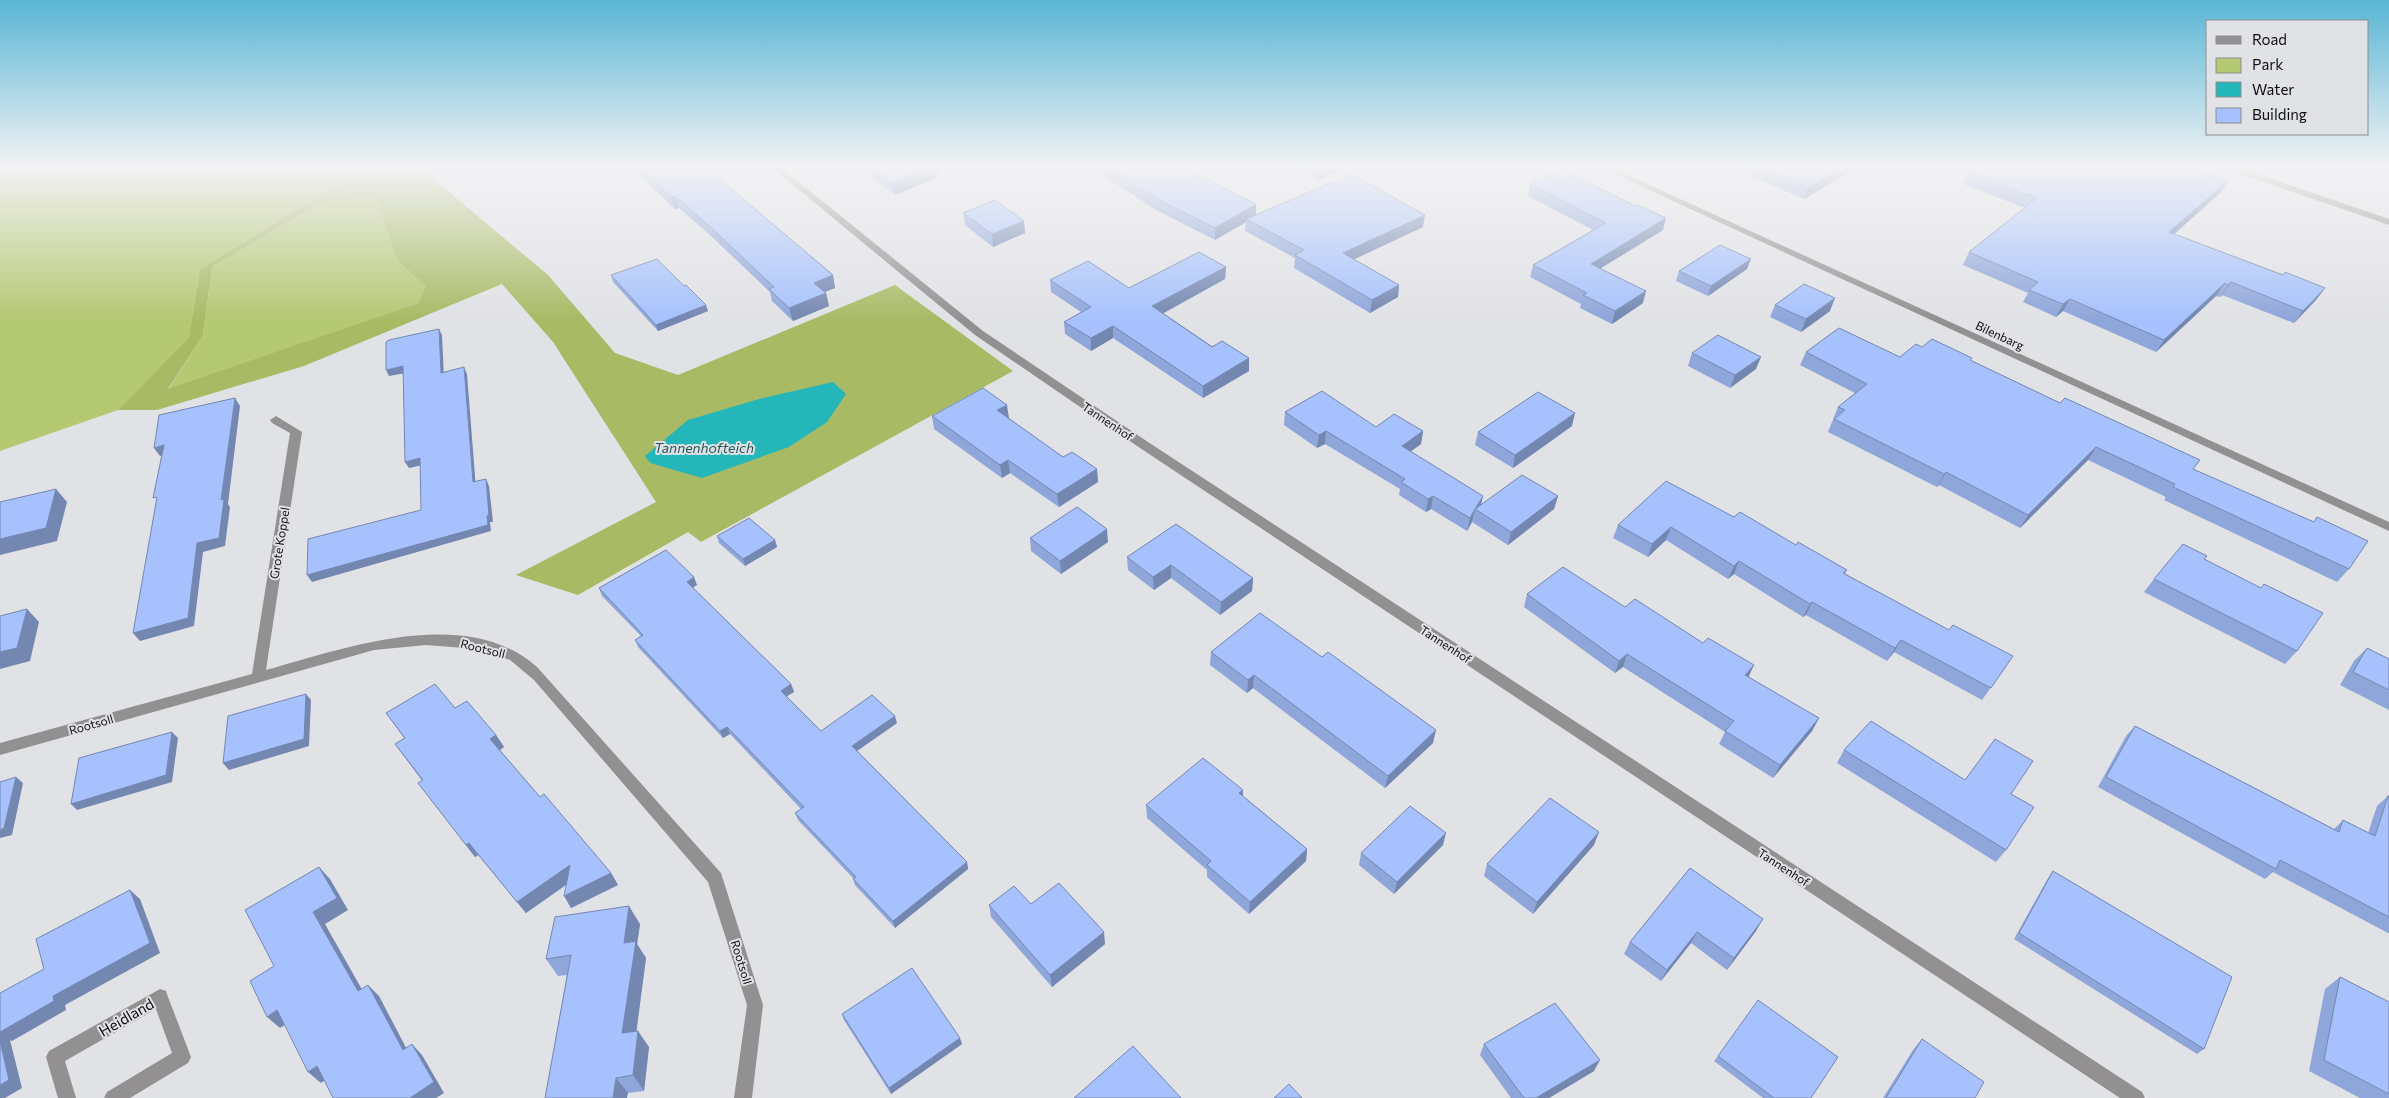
<svg xmlns="http://www.w3.org/2000/svg" width="2389" height="1098" viewBox="0 0 2389 1098" font-family="Commissioner,sans-serif">
<rect width="100%" height="100%" fill="#e1e2e6"/>
<!-- green -->
<g fill="#b5c872">
<polygon points="0,166 341,166 352,175 200,269 189,337 118,410 0,451"/>
<polygon points="375,197 398,261 425,286 418,303 168,390 203,335 212,267 326,200"/>
</g>
<!-- forest -->
<path fill="#a8ba64" fill-rule="evenodd" d="M341,166H418L548,275L615,353L678,375L895,285L1013,371L701,542L688,532L578,595L516,575L656,502L553,342L502,284L304,366L157,410H118L189,337L200,269L351,176ZM375,198L398,261L425,286L418,303L168,389L203,335L212,267L326,200Z"/>
<!-- water -->
<polygon fill="#24b6b9" points="833,382 846,394 827,422 789,447 702,478 650,463 645,456 688,420 759,399"/>
<g fill="none" stroke-linecap="round" stroke-linejoin="round">
<!-- minor -->
<g fill="#929090" fill-rule="evenodd">
<polygon points="770,166 779,166 983,331 1148,442 2142,1092 2145,1098 2120,1098 1140,448 975,335"/>
<polygon points="1597,166 1608,166 2389,522 2389,531"/>
<polygon points="2222,166 2234,166 2389,219 2389,225 2223,168"/>
<path d="M276,416L302,432L266,670C345,648 466,604 537,667L721,873L763,1005L752,1098H734L747,1005L708,882L534,680L510,660L477,649L426,645L374,650L0,755V743L252,674L290,433L272,423L270,420Z"/>
<polygon points="160,989 166,991 168,997 191,1057 188,1063 130,1098 104,1098 107,1092 172,1053 156,1009 65,1061 76,1098 58,1098 46,1057 49,1051"/>
</g>
</g>
<!-- wall -->
<g fill="#8fa6da">
<polygon points="629,166 704,166 833,275 835,288 824,292 826,293 829,306 793,321 772,301 770,292 709,234 679,208 675,209"/>
<polygon points="856,166 936,166 938,177 895,195"/>
<polygon points="1088,166 1182,166 1182,167 1256,215 1423,227 1354,259 1399,285 1398,297 1370,313 1294,268 1295,258 1245,231 1246,222 1215,240 1158,211"/>
<polygon points="1291,166 1346,166 1346,168 1317,180"/>
<polygon points="1728,166 1859,166 1804,199"/>
<polygon points="2198,171 2228,181 2220,193 2174,234 2283,275 2325,288 2316,300 2294,323 2222,295 2220,297 2216,296 2156,352 2063,311 2056,317 2023,302 2028,293 1963,265 1969,252 2025,208 1963,184 1968,172"/>
<polygon points="1530,184 1663,230 1601,268 1643,303 1612,324 1580,308 1581,304 1530,277 1533,265 1593,230 1528,196"/>
<polygon points="963,213 1024,221 1025,233 993,247 965,225"/>
<polygon points="1226,267 1225,279 1163,313 1249,371 1203,398 1113,338 1091,351 1065,334 1064,322 1081,312 1051,292 1050,280 1129,288"/>
<polygon points="1747,269 1708,296 1676,281 1679,271"/>
<polygon points="611,275 708,311 658,331 613,282"/>
<polygon points="1775,305 1830,311 1801,332 1770,317"/>
<polygon points="1922,347 1971,361 2060,403 2200,460 2193,469 2349,569 2337,582 2164,500 2166,497 2088,460 2020,528 1939,485 1937,487 1828,432 1838,407 1855,393 1800,365 1806,352 1900,357"/>
<polygon points="1692,353 1756,369 1730,388 1688,366"/>
<polygon points="1285,412 1376,427 1423,431 1421,444 1410,452 1481,504 1558,496 1554,509 1508,545 1472,522 1467,531 1431,509 1426,512 1399,495 1400,489 1325,444 1317,448 1284,425"/>
<polygon points="932,416 1009,418 1008,418 1063,457 1097,469 1098,482 1059,507 1010,473 1002,478 934,429"/>
<polygon points="1572,426 1513,468 1475,445 1478,432"/>
<polygon points="1734,517 1796,545 1847,570 1845,574 1949,630 2013,656 1982,700 1894,652 1887,661 1806,615 1803,617 1734,574 1728,579 1666,540 1648,557 1613,538 1618,525"/>
<polygon points="717,536 775,540 777,547 745,566 719,543"/>
<polygon points="1030,538 1108,542 1061,574 1031,551"/>
<polygon points="1127,557 1253,578 1252,591 1220,615 1171,578 1154,590 1128,570"/>
<polygon points="2204,559 2297,651 2285,664 2144,592 2154,579"/>
<polygon points="697,585 693,588 791,684 794,692 786,697 821,731 897,723 857,751 967,862 968,869 895,928 855,885 853,878 798,820 795,813 801,809 730,734 723,738 638,647 635,640 641,636 602,596 599,588"/>
<polygon points="1527,594 1625,607 1748,677 1819,718 1812,731 1773,778 1719,744 1725,732 1623,667 1615,673 1524,607"/>
<polygon points="2367,648 2389,659 2389,710 2340,685 2354,661"/>
<polygon points="1211,652 1322,657 1433,743 1385,788 1253,688 1247,693 1210,665"/>
<polygon points="455,708 496,735 504,747 500,750 540,797 611,873 618,885 571,908 566,885 526,913 478,855 475,857 418,783 422,781 395,744 404,738 386,713"/>
<polygon points="2135,726 2334,829 2343,820 2368,833 2377,806 2388,796 2389,796 2389,933 2388,933 2273,872 2265,879 2098,787 2126,736"/>
<polygon points="1844,750 2011,794 2006,850 1996,862 1837,763"/>
<polygon points="1243,796 1307,849 1306,861 1249,914 1207,877 1207,870 1147,818 1146,805"/>
<polygon points="1443,845 1394,894 1359,865 1361,853"/>
<polygon points="1594,845 1533,914 1484,876 1487,864"/>
<polygon points="1690,868 1756,931 1727,970 1691,943 1661,981 1624,954 1630,942"/>
<polygon points="2053,871 2204,1049 2197,1054 2014,939 2048,878"/>
<polygon points="1031,904 1105,944 1052,987 991,917 989,905"/>
<polygon points="640,924 637,944 646,958 636,1031 649,1047 644,1091 628,1093 545,1098 567,975 558,976 546,959"/>
<polygon points="2340,977 2389,1002 2389,1098 2360,1098 2309,1071 2325,989"/>
<polygon points="842,1014 962,1044 891,1094 844,1020"/>
<polygon points="1922,1039 1975,1098 1883,1098 1913,1050"/>
<polygon points="1484,1044 1594,1071 1549,1098 1511,1098 1480,1055"/>
<polygon points="1718,1056 1811,1098 1763,1098 1714,1061"/>
</g>
<!-- shaded-wall -->
<g fill="#7487b1">
<polygon points="935,166 936,166 938,177 895,195 892,183"/>
<polygon points="1078,166 1085,166 1078,169"/>
<polygon points="1324,166 1346,166 1346,168 1317,180 1318,169"/>
<polygon points="1844,166 1859,166 1804,199 1808,187"/>
<polygon points="2199,166 2204,166 2188,182 2195,170"/>
<polygon points="2228,181 2220,193 2162,245 2169,232"/>
<polygon points="675,196 679,208 675,209 671,197"/>
<polygon points="1256,204 1256,216 1246,219 1246,222 1215,240 1215,228"/>
<polygon points="1425,215 1423,227 1342,265 1343,253"/>
<polygon points="1666,218 1663,230 1588,276 1591,264"/>
<polygon points="1024,221 1025,233 993,247 992,234"/>
<polygon points="1751,259 1747,269 1708,296 1711,286"/>
<polygon points="1226,267 1225,279 1153,319 1152,306"/>
<polygon points="833,275 835,288 817,295 814,283"/>
<polygon points="2231,282 2222,295 2220,297 2228,285"/>
<polygon points="2225,283 2216,296 2156,352 2164,340"/>
<polygon points="1399,285 1398,297 1370,313 1372,300"/>
<polygon points="2325,288 2316,300 2294,323 2303,311"/>
<polygon points="1646,291 1643,303 1612,324 1615,311"/>
<polygon points="826,293 829,306 793,321 789,308"/>
<polygon points="1835,298 1830,311 1801,332 1806,319"/>
<polygon points="2070,299 2063,311 2056,317 2063,304"/>
<polygon points="706,305 708,311 658,331 656,325"/>
<polygon points="1113,326 1113,338 1091,351 1091,338"/>
<polygon points="439,329 442,335 444,379 441,373"/>
<polygon points="1761,357 1756,369 1730,388 1735,375"/>
<polygon points="1249,358 1249,371 1203,398 1203,386"/>
<polygon points="403,366 406,373 389,376 386,370"/>
<polygon points="464,367 467,374 476,489 473,482"/>
<polygon points="235,398 240,406 228,504 230,507 225,546 203,552 194,626 140,641 133,633 197,543 221,500"/>
<polygon points="1007,405 1009,418 999,423 997,410"/>
<polygon points="1575,413 1572,426 1513,468 1515,455"/>
<polygon points="1326,431 1325,444 1317,448 1319,435"/>
<polygon points="1423,431 1421,444 1400,459 1402,446"/>
<polygon points="164,445 170,454 160,456 154,448"/>
<polygon points="2096,447 2088,460 2020,528 2028,515"/>
<polygon points="420,458 423,465 409,468 405,462"/>
<polygon points="1008,460 1010,473 1002,478 1000,465"/>
<polygon points="1097,469 1098,482 1059,507 1057,494"/>
<polygon points="1946,472 1939,485 1937,487 1944,474"/>
<polygon points="486,479 489,486 493,522 490,522 491,531 312,582 307,575 487,516"/>
<polygon points="56,489 67,502 57,541 0,555 0,539"/>
<polygon points="1433,496 1431,509 1426,512 1428,499"/>
<polygon points="1483,496 1480,509 1475,509"/>
<polygon points="1558,496 1554,509 1508,545 1511,532"/>
<polygon points="1475,509 1472,522 1467,531 1470,518"/>
<polygon points="1671,527 1666,540 1648,557 1652,544"/>
<polygon points="1107,529 1108,542 1061,574 1060,561"/>
<polygon points="775,540 777,547 745,566 743,559"/>
<polygon points="1739,561 1734,574 1728,579 1734,566"/>
<polygon points="1171,565 1171,578 1154,590 1153,577"/>
<polygon points="694,577 697,585 690,589 687,582"/>
<polygon points="1253,578 1252,591 1220,615 1221,602"/>
<polygon points="1812,602 1806,615 1803,617 1810,604"/>
<polygon points="27,609 39,622 30,661 0,669 0,652"/>
<polygon points="1901,640 1894,652 1887,661 1895,648"/>
<polygon points="1627,654 1623,667 1615,673 1619,661"/>
<polygon points="1754,665 1748,678 1745,675"/>
<polygon points="1254,675 1253,688 1247,693 1248,680"/>
<polygon points="791,684 794,692 783,698 781,691"/>
<polygon points="306,694 311,700 309,746 229,770 223,763"/>
<polygon points="895,716 897,723 854,753 852,746"/>
<polygon points="1819,718 1812,731 1773,778 1780,765"/>
<polygon points="727,727 730,734 723,738 720,731"/>
<polygon points="1436,730 1433,743 1385,788 1388,776"/>
<polygon points="172,732 178,738 172,782 77,810 71,804"/>
<polygon points="496,735 504,747 498,751 490,739"/>
<polygon points="16,777 23,783 12,835 0,838 0,830"/>
<polygon points="1243,790 1243,802 1239,793"/>
<polygon points="1599,832 1594,845 1533,914 1537,902"/>
<polygon points="1446,833 1443,845 1394,894 1397,882"/>
<polygon points="469,843 478,855 475,857 466,845"/>
<polygon points="1307,849 1306,861 1249,914 1250,902"/>
<polygon points="967,862 968,869 895,928 893,921"/>
<polygon points="570,865 577,877 526,913 517,902"/>
<polygon points="319,867 330,879 348,910 325,924 369,1002 358,991 313,912"/>
<polygon points="611,873 618,885 571,908 564,896"/>
<polygon points="130,890 140,899 160,953 65,1005 66,1010 12,1041 10,1040 22,1088 5,1098 0,1098 0,1023 53,996"/>
<polygon points="629,906 640,924 637,944 646,958 634,1050 622,1033 624,943"/>
<polygon points="1763,919 1756,931 1727,970 1734,958"/>
<polygon points="1104,932 1105,944 1052,987 1050,975"/>
<polygon points="1697,932 1691,943 1661,981 1667,970"/>
<polygon points="368,985 379,996 413,1061 403,1050"/>
<polygon points="277,1010 289,1022 280,1028 267,1017"/>
<polygon points="638,1031 649,1047 644,1091 633,1075"/>
<polygon points="960,1038 962,1044 891,1094 889,1088"/>
<polygon points="412,1044 422,1055 444,1093 436,1098 410,1098"/>
<polygon points="1600,1060 1594,1071 1549,1098 1536,1098"/>
<polygon points="317,1066 329,1077 321,1083 308,1072"/>
<polygon points="616,1078 628,1093 627,1098 613,1098"/>
</g>
<!-- building -->
<g fill="#a6c1fd" stroke="#7487b1">
<polygon points="637,166 704,166 833,275 814,283 826,293 789,308 769,289 774,287 705,222 675,196 671,197"/>
<polygon points="869,166 935,166 892,183"/>
<polygon points="1106,166 1180,166 1256,204 1215,228 1157,199"/>
<polygon points="1313,166 1324,166 1318,169"/>
<polygon points="1759,166 1844,166 1808,187"/>
<polygon points="1977,166 2199,166 2195,170 2228,181 2169,232 2283,275 2285,272 2325,288 2303,311 2231,282 2228,285 2225,283 2164,340 2070,299 2063,304 2029,290 2038,282 1969,252 2037,198 1968,172"/>
<polygon points="1561,169 1635,206 1637,205 1666,218 1591,264 1646,291 1615,311 1583,295 1587,293 1533,265 1606,223 1530,184"/>
<polygon points="1352,174 1425,215 1343,253 1399,285 1372,300 1295,255 1304,250 1246,219"/>
<polygon points="995,200 1024,221 992,234 963,213"/>
<polygon points="1720,245 1751,259 1711,286 1679,271"/>
<polygon points="1199,252 1226,267 1152,306 1212,347 1222,341 1249,358 1203,386 1113,326 1091,338 1064,322 1091,307 1050,280 1088,261 1129,288"/>
<polygon points="657,259 684,286 686,285 706,305 656,325 611,275"/>
<polygon points="1804,284 1835,298 1806,319 1775,305"/>
<polygon points="1839,328 1900,357 1916,344 1922,347 1932,339 1972,358 1970,360 2060,403 2065,398 2200,460 2193,469 2314,522 2317,517 2368,541 2349,569 2173,487 2175,484 2096,447 2028,515 1946,472 1944,474 1834,419 1845,410 1838,407 1867,384 1806,352"/>
<polygon points="439,329 441,373 464,367 473,482 486,479 489,515 487,516 488,525 307,575 308,539 421,510 420,458 405,462 403,366 386,370 386,342 389,340"/>
<polygon points="1718,335 1761,357 1735,375 1692,353"/>
<polygon points="983,388 1007,405 997,410 1063,457 1072,452 1097,469 1057,494 1008,460 1000,465 932,416"/>
<polygon points="1322,391 1376,427 1394,414 1423,431 1402,446 1483,496 1475,509 1522,475 1558,496 1511,532 1475,509 1470,518 1433,496 1428,499 1401,482 1405,479 1326,431 1319,435 1285,412"/>
<polygon points="1538,392 1575,413 1515,455 1478,432"/>
<polygon points="235,398 221,500 224,499 219,538 197,543 188,618 133,633 157,497 153,498 164,445 154,448 159,415"/>
<polygon points="1666,481 1734,517 1740,512 1796,545 1798,542 1847,570 1843,573 1949,630 1953,625 2013,656 1991,688 1901,640 1895,648 1812,602 1810,604 1739,561 1734,566 1671,527 1652,544 1618,525"/>
<polygon points="56,489 46,528 0,539 0,502"/>
<polygon points="1077,507 1107,529 1060,561 1030,538"/>
<polygon points="749,518 775,540 743,559 717,536"/>
<polygon points="1176,524 1253,578 1221,602 1171,565 1153,577 1127,557"/>
<polygon points="2183,544 2207,556 2204,559 2261,588 2264,584 2323,613 2297,651 2154,579"/>
<polygon points="666,550 694,577 687,582 791,684 781,691 821,731 872,695 895,716 852,746 967,862 893,921 853,879 856,877 795,813 804,807 727,727 720,731 635,640 643,635 599,588"/>
<polygon points="1563,567 1625,607 1635,599 1703,643 1708,638 1754,665 1745,675 1819,718 1780,765 1725,731 1734,721 1627,654 1619,661 1527,594"/>
<polygon points="27,609 17,648 0,652 0,616"/>
<polygon points="1260,613 1322,657 1328,652 1436,730 1388,776 1254,675 1248,680 1211,652"/>
<polygon points="2367,648 2389,659 2389,690 2353,672"/>
<polygon points="435,684 455,708 467,701 496,735 490,739 540,797 544,794 611,873 564,896 570,865 517,902 469,843 466,845 418,783 423,780 395,744 405,738 386,713"/>
<polygon points="306,694 304,739 223,763 228,716"/>
<polygon points="1871,721 1965,780 1995,739 2033,761 2011,794 2034,807 2006,850 1844,750"/>
<polygon points="2135,726 2339,832 2343,820 2375,836 2388,796 2389,796 2389,917 2280,860 2276,869 2106,777"/>
<polygon points="172,732 166,775 71,804 79,758"/>
<polygon points="1203,758 1243,790 1239,793 1307,849 1250,902 1207,865 1211,861 1146,805"/>
<polygon points="16,777 4,828 0,830 0,782"/>
<polygon points="1550,798 1599,832 1537,902 1487,864"/>
<polygon points="1410,806 1446,833 1397,882 1361,853"/>
<polygon points="319,867 337,898 313,912 358,991 368,985 403,1050 412,1044 434,1082 410,1098 333,1098 317,1066 308,1072 277,1010 267,1017 250,981 274,966 245,910"/>
<polygon points="1690,868 1763,919 1734,958 1697,932 1667,970 1630,942"/>
<polygon points="2053,871 2232,977 2204,1049 2019,933"/>
<polygon points="1059,883 1104,932 1050,975 989,905 1014,886 1031,904"/>
<polygon points="130,890 150,943 53,996 54,1001 0,1032 0,993 44,969 36,939"/>
<polygon points="629,906 624,943 636,941 622,1033 638,1031 633,1075 616,1078 613,1098 545,1098 571,955 546,959 555,917"/>
<polygon points="912,968 960,1038 889,1088 842,1014"/>
<polygon points="2340,977 2389,1002 2389,1094 2324,1060"/>
<polygon points="1758,1000 1838,1057 1811,1098 1774,1098 1718,1056"/>
<polygon points="1555,1003 1600,1060 1536,1098 1524,1098 1484,1044"/>
<polygon points="1922,1039 1984,1082 1975,1098 1886,1098"/>
<polygon points="0,1041 9,1080 0,1085"/>
<polygon points="1133,1046 1181,1098 1074,1098"/>
<polygon points="1289,1084 1302,1098 1274,1098"/>
</g>
<!-- sky -->
<linearGradient id="sky" x2="0" y2="1"><stop stop-color="#59b5d5"/><stop offset="0.52" stop-color="#f2f2f4"/><stop offset="1" stop-color="#f2f2f4" stop-opacity="0"/></linearGradient>
<rect width="2389" height="320" fill="url(#sky)"/>
<g text-anchor="middle" dominant-baseline="central" stroke-width="4" stroke-linejoin="round" paint-order="stroke">
<!-- street labels -->
<g font-size="12" fill="#0d0e0f" stroke="#e1e2e6">
<text transform="translate(2000 335) rotate(25)">Bilenbarg</text>
<text transform="translate(1108 421) rotate(34)">Tannenhof</text>
<text transform="translate(279 543) rotate(-81)">Grote Koppel</text>
<text transform="translate(1446 644) rotate(33)">Tannenhof</text>
<text transform="translate(483 648) rotate(14)">Rootsoll</text>
<text transform="translate(91 724) rotate(-16)">Rootsoll</text>
<text transform="translate(1784 867) rotate(33)">Tannenhof</text>
<text transform="translate(742 962) rotate(73)">Rootsoll</text>
</g>
<!-- water labels -->
<g font-size="14" font-style="italic" fill="#1f5758" stroke="#e1e2e6">
<text x="704" y="447">Tannenhofteich</text>
</g>
<!-- near-street labels -->
<g font-size="15" fill="#0d0e0f" stroke="#e1e2e6">
<text transform="translate(126 1017) rotate(-30)">Heidland</text>
</g>
</g>
<!-- legend -->
<rect x="2206" y="20" width="162" height="115" fill="#e1e2e6" stroke="#8c8d90"/>
<rect x="2216" y="36" width="25" height="8" fill="#929090" stroke="#8c8d90"/>
<text x="2252" y="45" font-size="15" fill="#0d0e0f">Road</text>
<rect x="2216" y="58" width="25" height="15" fill="#b5c872" stroke="#8c8d90"/>
<text x="2252" y="70" font-size="15" fill="#0d0e0f">Park</text>
<rect x="2216" y="82" width="25" height="15" fill="#24b6b9" stroke="#8c8d90"/>
<text x="2252" y="95" font-size="15" fill="#0d0e0f">Water</text>
<rect x="2216" y="108" width="25" height="15" fill="#a6c1fd" stroke="#8c8d90"/>
<text x="2252" y="120" font-size="15" fill="#0d0e0f">Building</text>
</svg>
